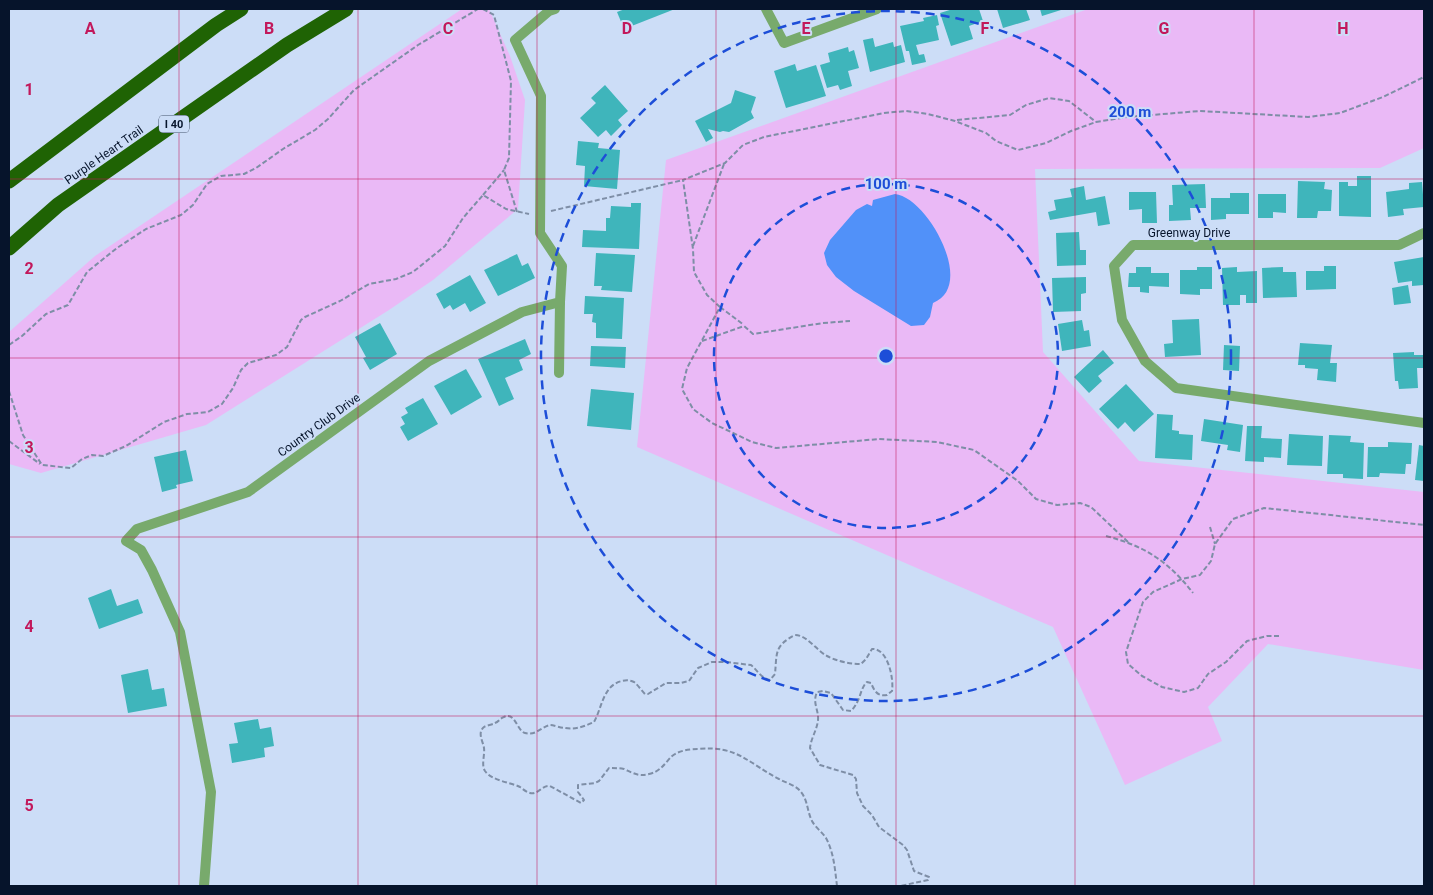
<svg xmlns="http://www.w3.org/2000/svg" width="1433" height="895" viewBox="0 0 1433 895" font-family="Roboto,sans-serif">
<rect width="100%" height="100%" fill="#ccddf7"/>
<!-- green -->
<g fill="#eab9f6">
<polygon points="462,9 489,9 510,56 525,100 518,209 433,280 389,310 206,425 41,473 9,464 9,332 95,256"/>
<polygon points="1088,9 1424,9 1424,148 1380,168 1035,169 1043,352 1139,461 1424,492 1424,670 1268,644 1208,707 1222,741 1125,785 1053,627 637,447 666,160"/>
</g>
<!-- water -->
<path fill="#5191f9" d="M895,194C927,197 977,286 933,303L930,317L924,325L911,326L854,291L836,277L827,265L824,253L830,240L856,210L867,204L872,206L873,200Z"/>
<!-- building -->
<g fill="#3fb5bb">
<polygon points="625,9 675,9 624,29 617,12"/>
<polygon points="953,9 979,9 983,21 969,26 973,39 951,46 940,13"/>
<polygon points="997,9 1026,9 1030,20 1003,28"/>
<polygon points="1040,9 1060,9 1061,10 1042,16"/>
<polygon points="937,15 939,25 936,26 939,40 916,45 919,55 924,54 926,62 912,65 909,51 906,51 900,26 924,21 923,18"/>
<polygon points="873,38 875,47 893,42 894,47 901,45 905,62 870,72 863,40"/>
<polygon points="848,47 849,52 854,50 859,68 848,71 852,86 840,90 838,85 827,88 820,65 830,62 828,53"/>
<polygon points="795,64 797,71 816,65 826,96 786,108 774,71"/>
<polygon points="605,85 628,111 618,120 622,125 611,136 606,130 598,137 580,118 596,103 591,98"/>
<polygon points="735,90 756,97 751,112 754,118 729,132 723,131 720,132 708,129 713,138 706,142 695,121 731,103"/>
<polygon points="578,141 599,143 598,148 620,150 617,189 584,186 585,166 576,165"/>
<polygon points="1357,176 1371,176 1371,217 1339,216 1339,182 1348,182 1348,186 1357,186"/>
<polygon points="1298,181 1325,182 1324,189 1332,190 1331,211 1318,211 1317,218 1297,218"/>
<polygon points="1422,182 1424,207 1403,209 1404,215 1388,217 1386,192 1409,189 1409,183"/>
<polygon points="1205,184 1206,208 1190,208 1191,220 1169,221 1169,205 1173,205 1172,185"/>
<polygon points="1084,186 1086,200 1105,196 1110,224 1098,226 1096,212 1050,220 1048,212 1056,210 1054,200 1072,197 1070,189"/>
<polygon points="1129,192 1156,192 1157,223 1142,223 1142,209 1129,210"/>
<polygon points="1230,193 1249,193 1249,214 1226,214 1226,219 1211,220 1211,198 1230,198"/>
<polygon points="1258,194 1286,194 1286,213 1273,212 1273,218 1258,218"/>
<polygon points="631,203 641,203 639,249 582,247 583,230 606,231 606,218 610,218 611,206 631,207"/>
<polygon points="1079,232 1080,250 1086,250 1086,265 1057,266 1056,233"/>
<polygon points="596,253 635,255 632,292 601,290 602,286 594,286"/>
<polygon points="517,254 522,266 528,263 535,278 498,296 484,270"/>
<polygon points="1424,257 1424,285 1412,286 1412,281 1398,283 1394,262"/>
<polygon points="1324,266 1336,266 1336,289 1306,290 1306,271 1324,271"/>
<polygon points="1136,267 1151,267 1151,273 1169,273 1169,287 1149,286 1149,293 1140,292 1140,287 1128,287 1129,273 1136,273"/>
<polygon points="1197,267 1212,267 1212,289 1200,289 1200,295 1180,294 1180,270 1197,270"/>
<polygon points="1237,267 1237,272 1257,271 1257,303 1246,303 1246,295 1240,295 1240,305 1223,305 1222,268"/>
<polygon points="1283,267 1283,272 1296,272 1297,297 1263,298 1262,268"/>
<polygon points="470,275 486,303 470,312 465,303 453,310 450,305 444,309 436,294"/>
<polygon points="1086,277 1086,293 1081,294 1081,311 1053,312 1052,278"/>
<polygon points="1408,285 1411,303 1394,305 1392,288"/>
<polygon points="585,296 624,298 622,339 596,338 596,323 592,322 593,314 584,314"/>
<polygon points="1199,319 1201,355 1165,357 1164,344 1173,343 1172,320"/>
<polygon points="1082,320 1084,331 1089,330 1091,346 1062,351 1058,324"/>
<polygon points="380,323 397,354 370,370 363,358 366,357 355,337"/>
<polygon points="525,339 531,354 519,360 523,370 505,378 514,399 499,406 478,359"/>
<polygon points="1300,343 1332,345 1330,363 1337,363 1336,382 1317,380 1318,369 1305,368 1305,365 1298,365"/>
<polygon points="1224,345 1240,346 1239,371 1223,370"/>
<polygon points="591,346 626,347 625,368 590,366"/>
<polygon points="1103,350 1114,363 1098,376 1102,381 1089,393 1074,377"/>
<polygon points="1414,352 1414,355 1423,355 1424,368 1417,368 1418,388 1399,389 1398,381 1395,381 1393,353"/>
<polygon points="466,369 482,397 451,415 434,386"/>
<polygon points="1126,384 1154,414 1134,432 1125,422 1118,429 1099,409"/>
<polygon points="591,389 634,393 631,430 587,426"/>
<polygon points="423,398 438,424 408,441 400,427 405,424 401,417 408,413 405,408"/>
<polygon points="1157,414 1173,415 1172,430 1179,431 1179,434 1193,435 1192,460 1155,458"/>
<polygon points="1204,419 1243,425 1240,452 1227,450 1228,445 1201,441"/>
<polygon points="1247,426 1262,426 1261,438 1282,439 1281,458 1264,457 1264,462 1245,461"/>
<polygon points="1289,434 1323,436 1322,466 1287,465"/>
<polygon points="1329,435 1351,436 1350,442 1364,443 1363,479 1343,478 1343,474 1327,474"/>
<polygon points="1388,442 1412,443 1411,464 1406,464 1405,474 1380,473 1379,477 1367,477 1368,447 1388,447"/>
<polygon points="1419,445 1424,446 1424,481 1415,480"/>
<polygon points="186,450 193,481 176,485 177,488 162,492 154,457"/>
<polygon points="111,589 117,606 138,599 143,613 99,629 88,598"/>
<polygon points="148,669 152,690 164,688 167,706 128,713 121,675"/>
<polygon points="258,719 260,729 271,727 274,746 264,748 265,757 232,763 229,744 238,743 234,723"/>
</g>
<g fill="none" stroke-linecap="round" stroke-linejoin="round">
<!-- path -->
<g stroke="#7e8ea6" stroke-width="2" stroke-dasharray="5 2.5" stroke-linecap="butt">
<polyline points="483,9 494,15 511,81 509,158 504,170 517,212"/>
<polyline points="957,120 1010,115 1026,105 1049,98 1069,101 1096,122"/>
<polyline points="483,195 504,170"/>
<polyline points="551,211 683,180"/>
<polyline points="693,246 724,164"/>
<polyline points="720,307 744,325"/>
<polyline points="702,341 744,326 753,334 823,323 850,321"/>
<polyline points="9,345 22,336 46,314 68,305 87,272 117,248 146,229 181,215 193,205 207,184 221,176 244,174 256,168 283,149 315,130 328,119 354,90 418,45 478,9"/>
<polyline points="9,391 23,435 42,465 71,468 82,459 92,455 103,456 126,446 164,422 187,414 208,412 222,404 233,388 241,370 248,363 276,355 287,347 301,320 305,317 340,301 369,284 396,279 413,272 445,246 463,218 483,195 506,209 529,214"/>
<polyline points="9,441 40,464"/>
<polyline points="1210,527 1215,544"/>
<path d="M1106,536C1145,546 1169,562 1193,593"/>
<polyline points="1128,542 1091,507 1080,503 1057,505 1036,499 1018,481 974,450 937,442 879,439 776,448 752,442 712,423 693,409 682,389 687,368 720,307 707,295 694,272 693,249 683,180 725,163 743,145 764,137 884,113 906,111 928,114 955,121 986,133 996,141 1018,150 1046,143 1071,131 1096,122 1127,117 1200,111 1308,117 1340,113 1383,97 1424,77"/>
<polyline points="1279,636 1267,636 1247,641 1226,662 1208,674 1198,688 1184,692 1162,687 1142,676 1128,664 1126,652 1143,602 1153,592 1182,579 1200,575 1211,561 1215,544 1233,519 1264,508 1424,525"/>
<path d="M837,886C835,870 834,853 826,838C822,832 815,827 812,821C807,811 808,801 801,792C796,785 786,783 779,779C748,763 737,745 698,749C689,749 676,751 670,758C664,765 659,772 649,774C639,777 633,773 624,769C619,768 614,768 609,768L599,781L595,783L578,785V792L584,800L581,803L550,786C542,785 538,795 530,793C526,792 523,789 520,787C510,782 492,781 485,771C481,765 485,755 484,748C483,741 477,733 484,727C487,725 492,725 495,723C499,722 500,718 504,717C515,711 517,731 525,733C536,736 541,727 550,725C554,725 560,728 565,728C576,730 585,726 594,722C602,708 603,685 622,681C626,680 630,680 634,682C638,685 641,690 645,694H648L666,683H681L689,681L698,668L712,662H726L751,665C758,671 761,678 770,680L775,674C777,653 774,646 795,635C807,635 816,650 827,656C836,661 850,664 861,664L866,659L872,649C888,648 894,679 892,691L887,695C877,697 874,690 871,683L867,682C860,688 861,701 851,711L843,710L831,693L823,691L817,692C812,703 819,710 818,720C817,730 811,738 810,748L820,765L853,775L856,779L857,793L863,806L872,815L879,827L903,845L907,850L914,871L929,877L928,880L900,886"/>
</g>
<!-- street -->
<g stroke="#78aa6c" stroke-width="10">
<polyline points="766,9 784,43 877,9"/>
<polyline points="1424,233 1399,245 1133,245 1114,266 1122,320 1145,361 1176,388 1424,423"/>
<polyline points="559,373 560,302"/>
<polyline points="204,886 211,792 180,632 152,570 141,550 126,541 137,529 248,492 429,361 522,312 560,302 562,266 540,233 541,96 515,40 549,11 555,9"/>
</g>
<!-- highway -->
<g stroke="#1f6304" stroke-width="15">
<polyline points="9,181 216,25 241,9"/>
<polyline points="9,248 58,205 287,45 346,9"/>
</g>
</g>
<!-- grid -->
<path fill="none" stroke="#c2185b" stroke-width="1" stroke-opacity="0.55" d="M179,9V886M358,9V886M537,9V886M716,9V886M896,9V886M1075,9V886M1254,9V886M9,179H1424M9,358H1424M9,537H1424M9,716H1424"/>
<!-- distance rings -->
<g fill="none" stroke="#1d4ed8" stroke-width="2.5" stroke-dasharray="9 6">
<circle cx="886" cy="356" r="172"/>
<circle cx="886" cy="356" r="345"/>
</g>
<g text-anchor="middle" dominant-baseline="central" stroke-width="4" stroke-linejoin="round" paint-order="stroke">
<!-- shield labels -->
<rect fill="#ccddf7" stroke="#415068" stroke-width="1" x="159" y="115.5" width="30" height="17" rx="4"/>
<g font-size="11" font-weight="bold" fill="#06142b">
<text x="174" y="124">I 40</text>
</g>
<!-- street labels -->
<g font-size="12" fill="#06142b" stroke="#ccddf7">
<text transform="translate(104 155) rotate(-35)">Purple Heart Trail</text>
<text x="1189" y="233">Greenway Drive</text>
<text transform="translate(319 425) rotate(-36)">Country Club Drive</text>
</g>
</g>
<g font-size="16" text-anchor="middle" font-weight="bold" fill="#c2185b" stroke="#ccddf7" stroke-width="4" stroke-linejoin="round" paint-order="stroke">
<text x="90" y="34">A</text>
<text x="269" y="34">B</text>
<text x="448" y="34">C</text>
<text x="627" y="34">D</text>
<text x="806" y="34">E</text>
<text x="985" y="34">F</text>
<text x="1164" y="34">G</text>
<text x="1343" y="34">H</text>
<text x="29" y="95">1</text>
<text x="29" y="274">2</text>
<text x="29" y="453">3</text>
<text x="29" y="632">4</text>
<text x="29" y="811">5</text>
</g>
<circle cx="886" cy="356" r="8" fill="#1d4ed8" stroke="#ccddf7" stroke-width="2.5"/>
<g font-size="15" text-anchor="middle" font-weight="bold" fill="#1d4ed8" stroke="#ccddf7" stroke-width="4" stroke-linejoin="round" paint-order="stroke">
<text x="1130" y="117">200 m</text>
<text x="886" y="189">100 m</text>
</g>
<!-- border -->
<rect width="1433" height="895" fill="none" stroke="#06142b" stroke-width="20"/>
</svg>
